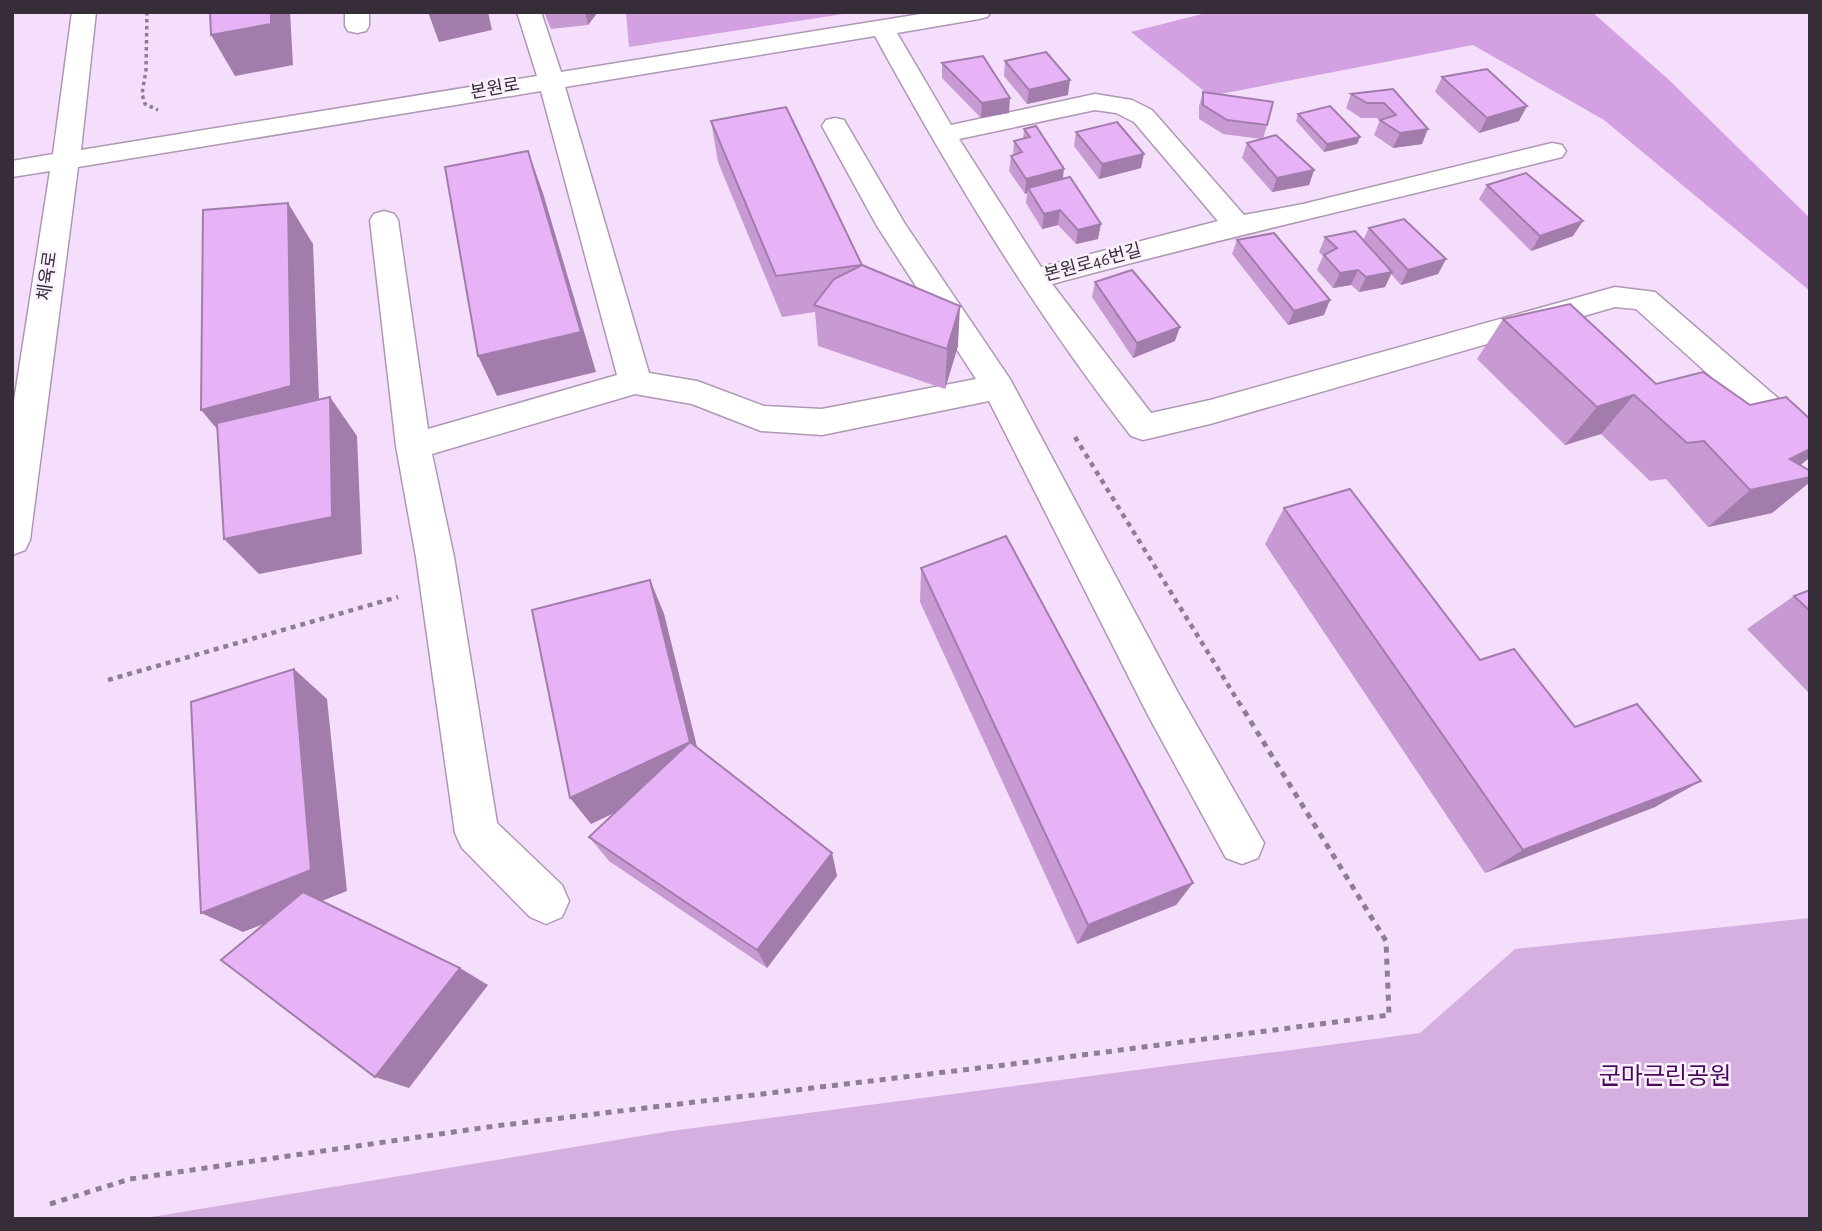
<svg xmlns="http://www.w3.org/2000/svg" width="1822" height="1231" viewBox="0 0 1822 1231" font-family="'Alegreya Sans','Noto Sans KR',sans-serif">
<rect width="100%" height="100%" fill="#f5defc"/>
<!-- green -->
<polygon fill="#d6afe1" points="1810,918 1810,1219 139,1219 671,1131 1420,1033 1515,949"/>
<!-- forest -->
<g fill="#d3a0e2">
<polygon points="626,12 856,12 629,47"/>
<polygon points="1210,12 1592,12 1668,79 1810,218 1810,291 1604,120 1473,45 1210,96 1131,32"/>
</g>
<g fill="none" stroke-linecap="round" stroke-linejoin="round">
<!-- minor casing -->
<g stroke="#ae98b4" stroke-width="3">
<g id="minor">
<path d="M72,12H96L81,150L537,76L517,12H541L561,72L933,12H991L987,17L979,19L897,33L951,125L1095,94L1132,100L1152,110L1244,215L1303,204L1552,143L1562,145L1566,151L1562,157C1392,200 1221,238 1052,284L1151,413L1210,400L1615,287L1655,292L1810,426V459L1798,455L1636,309L1615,307L1210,424L1143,440L1131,436C1033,310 951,175 875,36L565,87L649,373L697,381L764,406L822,409L976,379L877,226L822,126L826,120L835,118L844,120L905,224L1010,379L1177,691L1264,843L1258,858L1242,864L1226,858L1149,717L989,401L822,435L761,431L692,404L635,394L432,454L454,557L497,823L562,885L569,901L562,917L546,924L530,917L462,848L455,833L416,557L396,446L370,220L374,214L384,211L394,214L398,220L428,429L617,375L541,91L78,167L30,540L25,550L12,555V414L50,171L12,177V161L53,154ZM1095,110L1116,113L1134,122L1218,221L1041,267L959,139Z"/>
<polygon points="345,12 369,12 369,26 366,31 357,33 348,31 345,26"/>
</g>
</g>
<!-- path-far2 -->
<polyline stroke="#8d7e91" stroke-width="3.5" stroke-dasharray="3.5 3.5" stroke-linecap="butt" points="147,12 146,70 142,94 145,104 158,110"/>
<!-- path-far1 -->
<g stroke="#8d7e91" stroke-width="4.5" stroke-dasharray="5 5" stroke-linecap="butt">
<polyline points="1075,437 1241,706"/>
<polyline points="108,680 398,597"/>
</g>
<!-- path -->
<polyline stroke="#8d7e91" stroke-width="5" stroke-dasharray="6 6" stroke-linecap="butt" points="50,1204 130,1179 495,1126 1021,1063 1389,1015 1386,941 1240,704"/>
<!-- minor -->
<use href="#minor" fill="#fff" fill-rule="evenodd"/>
</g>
<!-- wall -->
<g fill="#c79ad4">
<polygon points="544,12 598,12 588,25 551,29"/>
<polygon points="1005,61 1068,95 1027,104 1004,76"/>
<polygon points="942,63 1009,113 981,118 942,78"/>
<polygon points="1442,77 1519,121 1479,133 1435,92"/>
<polygon points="1393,89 1422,144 1393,148 1374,135 1380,120 1377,118 1361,118 1346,108 1351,94"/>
<polygon points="1203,92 1267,125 1263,139 1314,170 1309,185 1272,192 1242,158 1247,143 1261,139 1223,134 1199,119 1199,106"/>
<polygon points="1298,114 1360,137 1357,144 1324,152 1296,121"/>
<polygon points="711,121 862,265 958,346 945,389 818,346 815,312 782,317 718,162"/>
<polygon points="1024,129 1063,179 1098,239 1076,244 1058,225 1042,229 1026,203 1027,193 1025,194 1009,171 1011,156 1013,155 1014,141 1023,139"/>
<polygon points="1076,132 1141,168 1099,179 1074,146"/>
<polygon points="1487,185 1573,236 1531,251 1479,199"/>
<polygon points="1369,228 1446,259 1438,274 1401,285 1391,274 1385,287 1359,292 1351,285 1333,288 1317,270 1323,256 1319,252 1325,237 1363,240"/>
<polygon points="1237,240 1324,315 1288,325 1232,254"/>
<polygon points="1095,282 1175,341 1133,358 1092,297"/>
<polygon points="1503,319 1656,384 1810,419 1810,457 1800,465 1810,471 1810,482 1772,513 1708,527 1666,479 1650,481 1601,434 1565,445 1477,359"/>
<polygon points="1284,508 1480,660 1575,727 1655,807 1485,873 1265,544"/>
<polygon points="921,568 1193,883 1176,905 1077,944 920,602"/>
<polygon points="650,580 664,614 697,748 832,853 837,876 767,968 609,861 589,837 617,811 591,824"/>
<polygon points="1810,590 1810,694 1747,629 1794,596"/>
</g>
<!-- shaded-wall -->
<g fill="#a27dac">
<polygon points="271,12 290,12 293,65 235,76 211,35"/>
<polygon points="428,12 488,12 492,30 439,42"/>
<polygon points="585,12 598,12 588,25"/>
<polygon points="1070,80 1068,95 1027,104 1029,90"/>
<polygon points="1010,98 1009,113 981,118 982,103"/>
<polygon points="1527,106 1519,121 1479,133 1487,118"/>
<polygon points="1428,129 1422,144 1393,148 1400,133"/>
<polygon points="1360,137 1357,144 1324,152 1327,144"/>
<polygon points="528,151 543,193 596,372 497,396 478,356"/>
<polygon points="1144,154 1141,168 1099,179 1102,164"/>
<polygon points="1064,169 1062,184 1028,188 1027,193 1025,194 1026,179"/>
<polygon points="1314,170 1309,185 1272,192 1277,178"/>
<polygon points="288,203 313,244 320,425 234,449 201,410"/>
<polygon points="1060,210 1058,225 1042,229 1044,214"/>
<polygon points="1583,221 1573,236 1531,251 1540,236"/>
<polygon points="1101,224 1098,239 1076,244 1078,230"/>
<polygon points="1446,259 1438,274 1401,285 1408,270"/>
<polygon points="1358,270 1351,285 1333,288 1340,273"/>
<polygon points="1392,272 1385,287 1359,292 1366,277"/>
<polygon points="1330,300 1324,315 1288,325 1294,311"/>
<polygon points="960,306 958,346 945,389 947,349"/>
<polygon points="1180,327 1175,341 1133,358 1137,343"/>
<polygon points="1634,395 1601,434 1565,445 1597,407"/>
<polygon points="330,397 357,436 362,554 259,574 224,539"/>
<polygon points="1810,449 1810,457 1787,477 1810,477 1810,482 1772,513 1708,527 1750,490 1790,459"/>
<polygon points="650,580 664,614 703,771 591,824 570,798"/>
<polygon points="294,669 327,699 347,891 243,932 201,913"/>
<polygon points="1701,781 1655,807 1485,873 1523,850"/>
<polygon points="832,853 837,876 767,968 757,950"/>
<polygon points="1193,883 1176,905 1077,944 1088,925"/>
<polygon points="460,968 488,985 409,1088 375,1077"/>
</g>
<!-- building -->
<g fill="#e7b3f6" stroke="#a27dac" stroke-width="2">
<polygon points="210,12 271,12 271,24 211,35"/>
<polygon points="1046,52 1070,80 1029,90 1005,61"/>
<polygon points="983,56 1010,98 982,103 942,63"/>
<polygon points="1487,69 1527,106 1487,118 1442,77"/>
<polygon points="1393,89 1428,129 1400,133 1380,120 1396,115 1384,103 1367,103 1351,94"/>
<polygon points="1203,92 1273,102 1267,125 1227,120 1203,105"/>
<polygon points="1330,106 1360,137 1327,144 1298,114"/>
<polygon points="786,107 862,265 776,276 711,121"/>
<polygon points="1117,122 1144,154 1102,164 1076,132"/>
<polygon points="1036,126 1064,169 1026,179 1011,156 1022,152 1014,141 1030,137 1024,129"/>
<polygon points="1276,135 1314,170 1277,178 1247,143"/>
<polygon points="528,151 581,332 478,356 445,167"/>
<polygon points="1526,173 1583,221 1540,236 1487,185"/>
<polygon points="1070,177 1101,224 1078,230 1060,210 1044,214 1028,188"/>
<polygon points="288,203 291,386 201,410 203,210"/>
<polygon points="1404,219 1446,259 1408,270 1369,228"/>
<polygon points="1355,231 1392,272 1366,277 1358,270 1340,273 1324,255 1337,248 1325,237"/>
<polygon points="1274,233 1330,300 1294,311 1237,240"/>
<polygon points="862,265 960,306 947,349 814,305 834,279"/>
<polygon points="1132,270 1180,327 1137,343 1095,282"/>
<polygon points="1570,304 1656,384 1703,372 1750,405 1786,397 1810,419 1810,449 1790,459 1810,471 1810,477 1750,490 1704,441 1687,443 1634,395 1597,407 1503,319"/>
<polygon points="330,397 332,517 224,539 217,423"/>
<polygon points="1350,489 1480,660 1514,649 1575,727 1637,704 1701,781 1523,850 1284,508"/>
<polygon points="1006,536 1193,883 1088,925 921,568"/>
<polygon points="650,580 690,742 570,798 532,610"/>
<polygon points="1810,590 1810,611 1794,596"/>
<polygon points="294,669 311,870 201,913 191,702"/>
<polygon points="690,742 832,853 757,950 589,837"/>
<polygon points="303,892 460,968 375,1077 221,960"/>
</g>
<g text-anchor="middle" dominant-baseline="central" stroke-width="5" stroke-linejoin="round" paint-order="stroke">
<!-- far-street labels -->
<g font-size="18" fill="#362d38" stroke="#faf1fd">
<text transform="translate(495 89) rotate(-10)">본원로</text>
<text transform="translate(1093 263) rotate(-15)">본원로46번길</text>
<text transform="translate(48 276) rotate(-82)">체육로</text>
</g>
<!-- near-park labels -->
<g font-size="24" fill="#4a095a" stroke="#faf1fd">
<text x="1665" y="1077">군마근린공원</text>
</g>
</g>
<!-- border -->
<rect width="1822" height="1231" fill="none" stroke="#362d38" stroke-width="28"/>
</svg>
